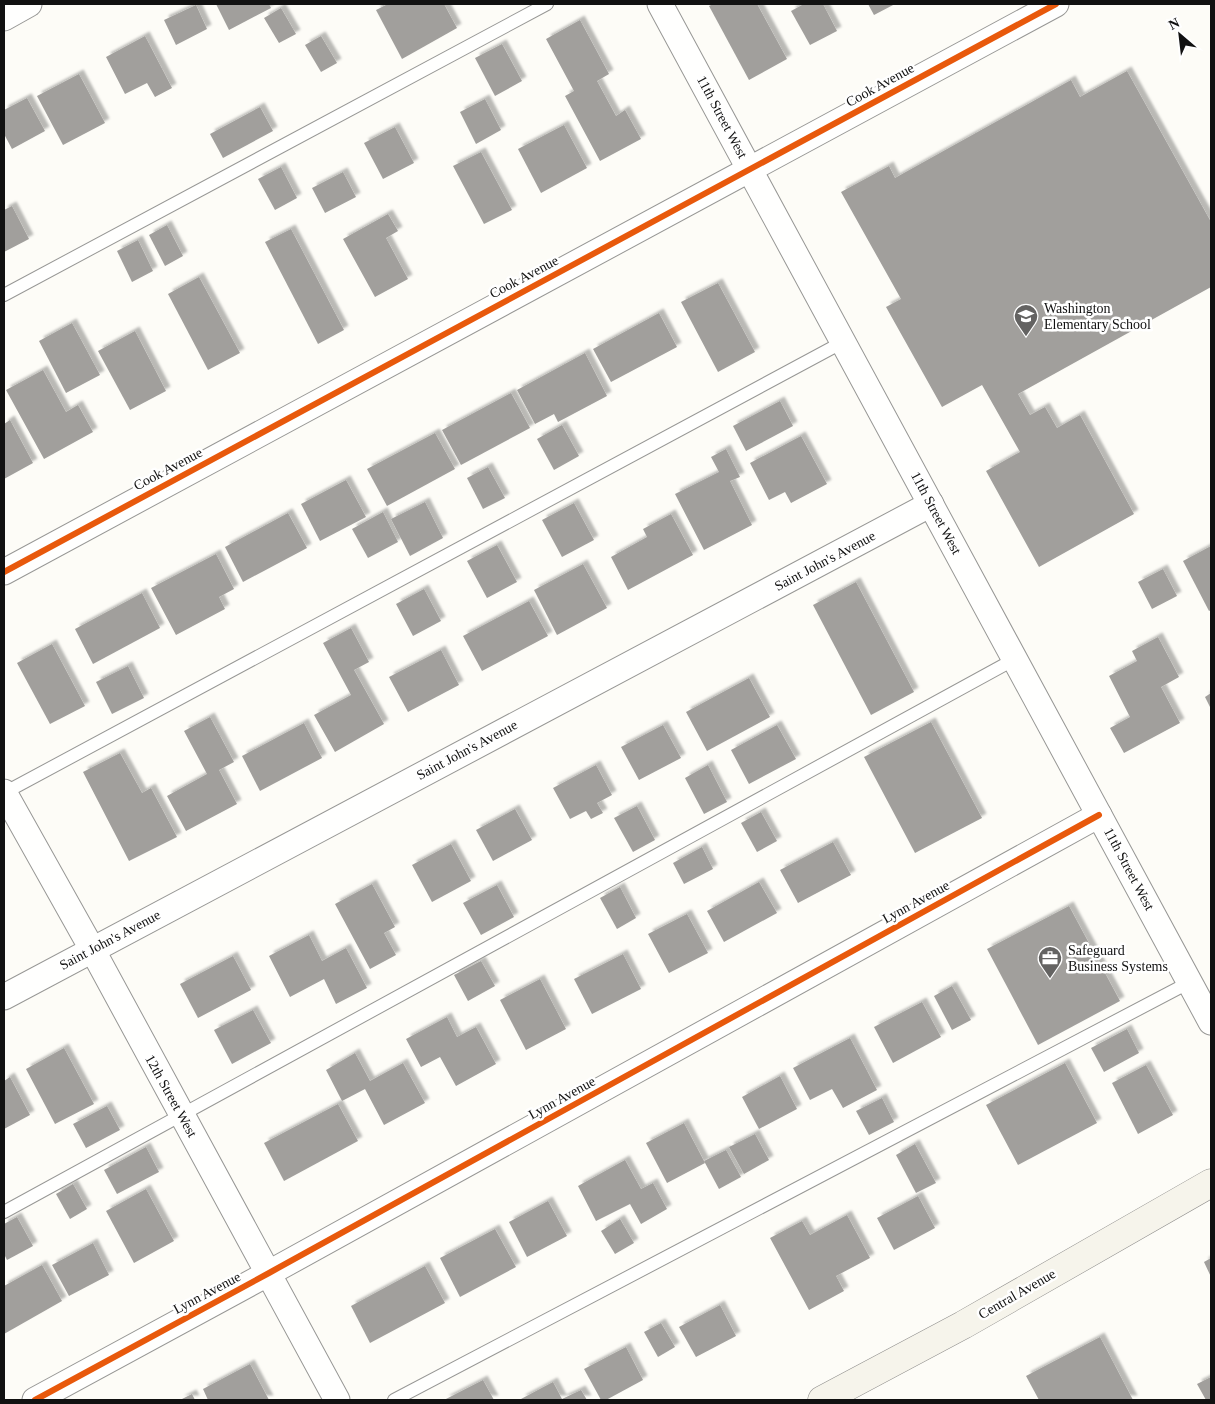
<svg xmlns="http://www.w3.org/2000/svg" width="1215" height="1404" viewBox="0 0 1215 1404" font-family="Georgia,serif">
<defs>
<filter id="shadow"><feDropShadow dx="4.5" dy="-4.5" stdDeviation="1" flood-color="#0004"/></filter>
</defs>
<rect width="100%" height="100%" fill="#fdfcf7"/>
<!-- building -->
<g fill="#a19f9c" filter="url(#shadow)">
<polygon points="216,4 269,4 271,8 229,30"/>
<polygon points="388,4 444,4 457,28 402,59 376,10"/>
<polygon points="713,4 757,4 787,59 749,80 709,6"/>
<polygon points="804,4 823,4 837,31 810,45 791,11"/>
<polygon points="868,4 895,4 874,15"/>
<polygon points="196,5 207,29 176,45 164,20"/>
<polygon points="281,8 296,34 279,43 264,18"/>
<polygon points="580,20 609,74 597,81 616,116 625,110 641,139 600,161 565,96 574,91 546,39"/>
<polygon points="145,36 172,88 155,97 147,83 125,94 106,57"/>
<polygon points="321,36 337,63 321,72 305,45"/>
<polygon points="502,44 522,81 495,96 475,58"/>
<polygon points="1127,71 1211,222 1211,287 1018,394 1030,415 1045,407 1057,428 1080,415 1134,514 1039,567 986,471 1020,452 982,385 942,407 886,307 901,299 841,192 889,166 895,178 1071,80 1080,97"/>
<polygon points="79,74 105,123 63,145 37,96"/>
<polygon points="27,98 45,131 12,149 4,134 4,110"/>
<polygon points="485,99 501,130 476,144 460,112"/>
<polygon points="260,107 273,131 223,158 210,134"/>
<polygon points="564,125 587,168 541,193 518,149"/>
<polygon points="395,127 414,163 383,179 364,143"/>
<polygon points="481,152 512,210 484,224 453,166"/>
<polygon points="281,167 297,198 275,210 258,179"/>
<polygon points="343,172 356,197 325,213 312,188"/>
<polygon points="12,206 29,239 4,252 4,210"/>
<polygon points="388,214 398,231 386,238 408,279 375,297 343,239"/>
<polygon points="167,225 183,256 165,266 149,235"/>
<polygon points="291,229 344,330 318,344 265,242"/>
<polygon points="138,240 153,271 132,282 117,251"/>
<polygon points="199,277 240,353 208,370 168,294"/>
<polygon points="718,283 755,352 718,372 681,302"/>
<polygon points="659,313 677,347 611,382 593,349"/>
<polygon points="72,323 100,375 66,393 39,341"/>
<polygon points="135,331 166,391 130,410 98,351"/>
<polygon points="585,353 607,396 558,422 554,414 535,424 517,390"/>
<polygon points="43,370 66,412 78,405 93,432 44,459 6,390"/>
<polygon points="511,393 530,428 461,465 442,430"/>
<polygon points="780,401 793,426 746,451 733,426"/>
<polygon points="10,420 33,463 4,479 4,424"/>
<polygon points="562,425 579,456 554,470 537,439"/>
<polygon points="435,433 455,469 387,506 367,469"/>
<polygon points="801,436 827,484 791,503 785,492 769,500 750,463"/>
<polygon points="726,449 740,477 730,481 752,525 704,550 675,494 719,472 711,457"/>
<polygon points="488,467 505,498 483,509 467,478"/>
<polygon points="346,480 366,517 320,541 301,504"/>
<polygon points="425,502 443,538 410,556 391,519"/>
<polygon points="574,503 594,540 562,557 542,520"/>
<polygon points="383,512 398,542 368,558 352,529"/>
<polygon points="288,513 307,548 243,582 225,547"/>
<polygon points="671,514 693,555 628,590 611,557 647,537 643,529"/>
<polygon points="497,545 517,582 487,598 467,561"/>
<polygon points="1211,546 1211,610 1209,611 1183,561"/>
<polygon points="216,554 234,589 219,597 225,609 176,635 151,588"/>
<polygon points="583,564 607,608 557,635 534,590"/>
<polygon points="1163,569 1177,596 1152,609 1138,582"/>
<polygon points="856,582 914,692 871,715 813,605"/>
<polygon points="424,589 441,621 413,636 396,604"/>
<polygon points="142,593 160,628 93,664 75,629"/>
<polygon points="529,601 548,636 482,671 463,636"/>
<polygon points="351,628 369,662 354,670 384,724 335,752 314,715 351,695 323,643"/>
<polygon points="1158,637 1179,677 1161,687 1180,723 1124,753 1110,728 1130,717 1109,676 1137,661 1132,651"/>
<polygon points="52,644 85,706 50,724 17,663"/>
<polygon points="441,650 459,685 408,712 389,677"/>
<polygon points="128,666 144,698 112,714 96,682"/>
<polygon points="749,678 770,717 707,751 686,712"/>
<polygon points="1211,693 1211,709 1205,697"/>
<polygon points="210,717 234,762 219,770 237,804 186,831 167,796 207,774 184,731"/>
<polygon points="931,722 982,818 915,853 864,757"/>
<polygon points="304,723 322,758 260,791 242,756"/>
<polygon points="663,725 681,758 639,780 621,747"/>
<polygon points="777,725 796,759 749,784 731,750"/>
<polygon points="120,753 142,793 151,788 177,837 129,861 83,772"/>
<polygon points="596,765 612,795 597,803 603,813 591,819 586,811 570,819 553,788"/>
<polygon points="708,765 727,802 704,814 685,778"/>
<polygon points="637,806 655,840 633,852 614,818"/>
<polygon points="515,809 532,840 493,861 476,830"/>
<polygon points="761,812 777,841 757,852 741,823"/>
<polygon points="833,842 851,875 798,903 780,870"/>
<polygon points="451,844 471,881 432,902 412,865"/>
<polygon points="702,847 713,869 684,884 673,863"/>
<polygon points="759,882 777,913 724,942 707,911"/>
<polygon points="372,884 395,927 384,933 396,955 370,969 335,904"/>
<polygon points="497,885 514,917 481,935 463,903"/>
<polygon points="620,887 636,918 617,929 600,898"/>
<polygon points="1069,906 1120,1001 1038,1045 987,949"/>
<polygon points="687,914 708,953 669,973 648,934"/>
<polygon points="309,935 322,961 346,948 367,988 336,1004 324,979 290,997 269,956"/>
<polygon points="623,954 641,989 592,1014 574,979"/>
<polygon points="233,956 251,990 198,1018 180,984"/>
<polygon points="481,961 495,986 468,1001 454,975"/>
<polygon points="540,979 566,1029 526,1050 500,1000"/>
<polygon points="952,986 971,1020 952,1030 934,996"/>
<polygon points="922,1002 941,1037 893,1063 874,1027"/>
<polygon points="253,1010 271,1043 232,1064 214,1030"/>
<polygon points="447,1017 457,1037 476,1027 496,1064 456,1086 440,1057 421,1067 406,1039"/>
<polygon points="1127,1029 1139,1053 1104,1072 1091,1048"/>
<polygon points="850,1038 877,1090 843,1108 832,1089 810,1100 793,1068"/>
<polygon points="64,1048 94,1104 55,1124 26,1069"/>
<polygon points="355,1053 370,1081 403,1063 425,1103 384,1125 365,1089 342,1101 326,1070"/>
<polygon points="1065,1063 1097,1123 1018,1165 986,1105"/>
<polygon points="1146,1065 1173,1115 1138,1134 1112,1083"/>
<polygon points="780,1076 797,1109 759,1129 742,1097"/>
<polygon points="10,1077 30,1115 4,1129 4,1081"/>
<polygon points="882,1098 894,1122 869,1135 856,1111"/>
<polygon points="338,1104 358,1141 284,1181 264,1143"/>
<polygon points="107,1106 120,1130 86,1148 73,1124"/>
<polygon points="684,1123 705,1163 667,1183 646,1143"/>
<polygon points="755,1134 769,1160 744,1174 729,1147"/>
<polygon points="915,1144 936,1183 916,1193 896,1155"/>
<polygon points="146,1147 159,1172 117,1194 104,1170"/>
<polygon points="726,1150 741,1177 719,1189 704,1161"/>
<polygon points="625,1160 641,1189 653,1183 667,1209 641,1224 630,1204 596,1221 578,1186"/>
<polygon points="73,1184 87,1209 70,1219 56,1194"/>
<polygon points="146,1189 174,1241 134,1263 106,1211"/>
<polygon points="918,1196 935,1228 894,1250 877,1218"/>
<polygon points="548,1201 567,1236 527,1257 509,1222"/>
<polygon points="847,1215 870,1258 836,1276 844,1291 809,1310 770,1238 802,1221 810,1235"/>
<polygon points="17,1217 33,1246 7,1260 4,1254 4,1224"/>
<polygon points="620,1219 634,1243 615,1254 601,1231"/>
<polygon points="495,1229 516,1267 460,1297 440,1258"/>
<polygon points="93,1243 109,1275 69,1296 52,1265"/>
<polygon points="1211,1258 1211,1277 1204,1262"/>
<polygon points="42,1265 62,1301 4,1334 4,1286"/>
<polygon points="425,1266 445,1303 370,1343 351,1306"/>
<polygon points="720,1305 736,1336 696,1357 679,1327"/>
<polygon points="661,1323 675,1347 658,1357 644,1332"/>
<polygon points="1100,1337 1133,1400 1039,1400 1026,1376"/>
<polygon points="626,1347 643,1380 606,1400 601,1400 584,1369"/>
<polygon points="250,1364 269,1400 208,1400 203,1389"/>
<polygon points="1211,1377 1211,1400 1206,1400 1197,1384"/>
<polygon points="483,1380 494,1400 444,1400"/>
<polygon points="553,1382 562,1399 581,1390 587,1400 522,1400 521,1399"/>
<polygon points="192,1394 195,1400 180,1400"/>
</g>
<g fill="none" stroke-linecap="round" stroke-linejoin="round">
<!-- service casing -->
<g stroke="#979795" stroke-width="14">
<g id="service">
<polyline points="4,295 547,4"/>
<polyline points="4,793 843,342"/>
<polyline points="4,1212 1015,659"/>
<polyline points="394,1400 1190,982"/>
</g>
</g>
<!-- minor casing -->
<g stroke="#979795" stroke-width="27">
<g id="minor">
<polyline points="660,4 1211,1022"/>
<polyline points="4,18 29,4"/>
<polyline points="4,572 1056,4"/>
<polyline points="4,792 92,949 337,1400"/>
<polyline points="4,997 931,504"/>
<polyline points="35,1400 269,1273 1099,815"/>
</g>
</g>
<!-- secondary casing -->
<g stroke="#8e8d8b" stroke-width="29">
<polyline id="secondary" points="822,1400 963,1325 1211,1183"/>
</g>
<!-- service -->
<use href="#service" stroke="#fffffe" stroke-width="12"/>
<!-- minor -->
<use href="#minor" stroke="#fffffe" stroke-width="25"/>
<!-- secondary -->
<use href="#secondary" stroke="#f6f4eb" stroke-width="28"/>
<!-- cycleway casing -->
<g stroke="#fff" stroke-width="9">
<g id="cycleway">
<polyline points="4,572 1056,4"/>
<polyline points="35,1400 269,1273 1099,815"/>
</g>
</g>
<!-- cycleway -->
<use href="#cycleway" stroke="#e8590c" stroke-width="6"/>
</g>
<!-- icons -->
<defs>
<g id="school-pin" transform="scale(1.25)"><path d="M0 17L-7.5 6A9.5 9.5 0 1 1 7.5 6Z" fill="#646362" stroke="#fff"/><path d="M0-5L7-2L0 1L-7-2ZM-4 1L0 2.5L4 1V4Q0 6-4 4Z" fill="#fff"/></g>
<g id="office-pin" transform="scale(1.25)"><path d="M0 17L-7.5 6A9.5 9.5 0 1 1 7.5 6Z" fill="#646362" stroke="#fff"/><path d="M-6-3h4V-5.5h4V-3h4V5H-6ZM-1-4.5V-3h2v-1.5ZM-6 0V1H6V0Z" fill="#fff"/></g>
</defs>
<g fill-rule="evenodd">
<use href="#school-pin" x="1026" y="316"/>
<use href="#office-pin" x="1050" y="958"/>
</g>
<g text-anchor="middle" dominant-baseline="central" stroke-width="5" stroke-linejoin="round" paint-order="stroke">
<!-- street labels -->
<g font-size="14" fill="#111" stroke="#fff">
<text transform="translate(880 85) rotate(-29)">Cook Avenue</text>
<text transform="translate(722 117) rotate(62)">11th Street West</text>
<text transform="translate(524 277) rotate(-28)">Cook Avenue</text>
<text transform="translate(168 469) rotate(-28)">Cook Avenue</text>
<text transform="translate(936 513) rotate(62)">11th Street West</text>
<text transform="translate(825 561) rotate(-28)">Saint John's Avenue</text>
<text transform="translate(467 750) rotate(-28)">Saint John's Avenue</text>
<text transform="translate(1129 869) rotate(62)">11th Street West</text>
<text transform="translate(916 902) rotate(-29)">Lynn Avenue</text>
<text transform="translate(110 940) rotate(-28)">Saint John's Avenue</text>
<text transform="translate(171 1096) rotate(61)">12th Street West</text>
<text transform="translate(562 1098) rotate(-29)">Lynn Avenue</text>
<text transform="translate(207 1293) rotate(-28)">Lynn Avenue</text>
<text transform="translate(1017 1294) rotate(-30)">Central Avenue</text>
</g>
<!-- poi labels -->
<g font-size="14" fill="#111" stroke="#fff" text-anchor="start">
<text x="1044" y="308">Washington<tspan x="1044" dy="16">Elementary School</tspan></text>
<text x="1068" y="950">Safeguard<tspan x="1068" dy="16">Business Systems</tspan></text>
</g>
</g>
<!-- border -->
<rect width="1215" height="1404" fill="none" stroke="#111111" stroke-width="10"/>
<!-- north arrow -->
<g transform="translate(1180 35) rotate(332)" stroke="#ffffff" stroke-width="4" paint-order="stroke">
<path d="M0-4L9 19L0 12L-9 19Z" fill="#111111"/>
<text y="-8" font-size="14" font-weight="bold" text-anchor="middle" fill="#111111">N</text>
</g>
</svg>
